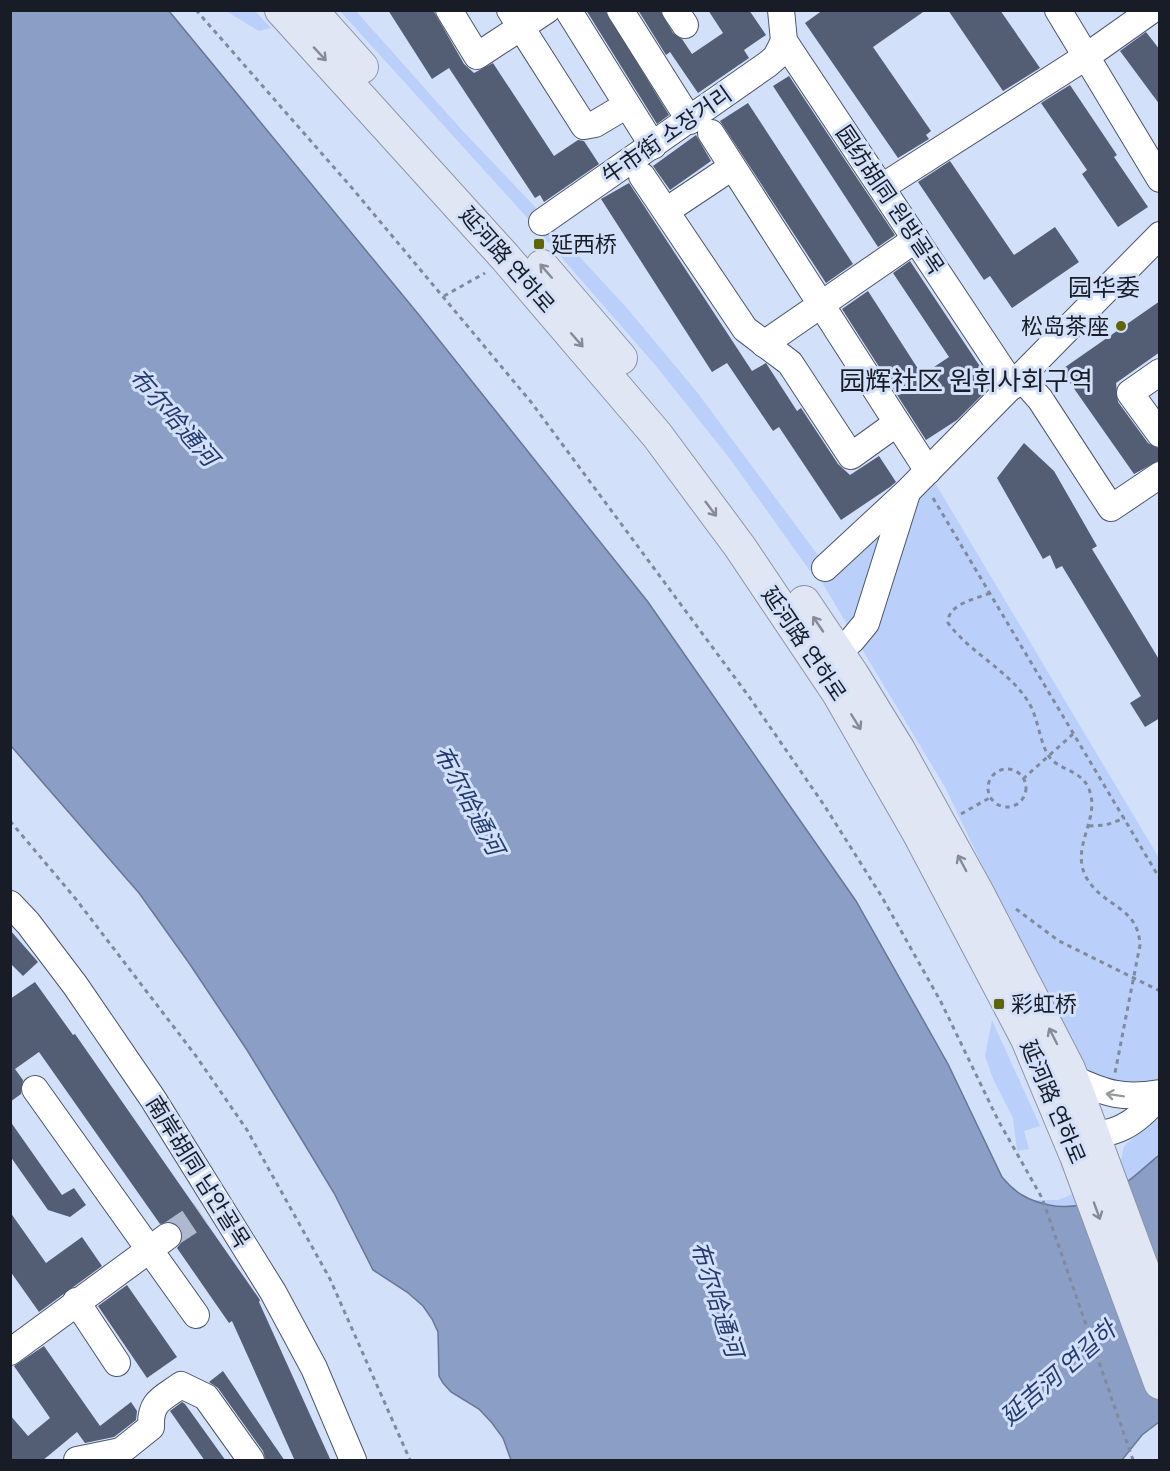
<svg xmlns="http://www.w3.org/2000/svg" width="1170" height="1471" viewBox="0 0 1170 1471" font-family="'Zilla Slab','Noto Sans SC','Noto Sans KR',serif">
<rect width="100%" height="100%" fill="#d3e0fa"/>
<!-- green -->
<g fill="#bacff9">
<polygon points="226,11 255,11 271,28 259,31"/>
<polygon points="340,11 356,11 460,128 540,212 531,222"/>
<polygon points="551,226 626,307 697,392 823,562 810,571 730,459 656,366 542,235"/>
<polygon points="932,478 1159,858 1159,1081 1139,1089 1088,1073 1081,1064 1066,1028 1038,983 945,787 821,581"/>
<polygon points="992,1020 1040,1126 1024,1131 1029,1149 1017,1151 1013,1118 993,1079 985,1056"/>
<path d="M1159,1116V1155C1117,1192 1088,1218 1030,1200H1058L1097,1185L1119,1169L1124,1146Z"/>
</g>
<!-- water -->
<path fill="#8b9ec6" stroke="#687796" stroke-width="1.5" d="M11,11H169L419,315L648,602L856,901L948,1064L1002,1177C1015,1193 1029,1201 1049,1205C1094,1214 1127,1183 1159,1155V1422L1142,1435L1122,1460H511L503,1438L492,1423L479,1409L451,1392L443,1383L439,1376L438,1332L432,1319L423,1306L407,1292L373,1270L334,1193L302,1140L247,1050L189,963L139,893L11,746Z"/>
<!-- building -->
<g fill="#535e74">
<polygon points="388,10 433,10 464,64 474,73 493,63 554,156 578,140 584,141 599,164 544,202 540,195 535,198 449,68 432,79"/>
<polygon points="586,10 605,10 669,115 657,124"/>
<polygon points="638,10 660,10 673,33 682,39 692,54 723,33 708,10 749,10 766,35 744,50 749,58 698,93 670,52 666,55"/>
<polygon points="823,10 926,10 873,47 931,131 926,135 929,139 898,158 805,23"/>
<polygon points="948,10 1000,10 1040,68 1003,91"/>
<polygon points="1146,32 1160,50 1160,105 1120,51"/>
<polygon points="789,76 895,235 878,247 773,86"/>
<polygon points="1070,85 1117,155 1114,157 1148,207 1118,227 1082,174 1087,170 1041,103"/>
<polygon points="748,103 853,264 826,283 720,121"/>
<polygon points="696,135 711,161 670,190 653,166"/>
<polygon points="950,161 1014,255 1055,227 1079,262 1012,308 990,276 984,280 918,182"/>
<polygon points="629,183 752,371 766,363 797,411 801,408 838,464 850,475 879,456 896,482 890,487 841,520 779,427 773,431 727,363 712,372 601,199"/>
<polygon points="910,261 989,380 981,386 985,392 957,420 926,440 842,309 868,291 922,375 949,357 893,273"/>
<polygon points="1160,301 1160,352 1116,383 1118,402 1148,443 1160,449 1160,460 1134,474 1061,370"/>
<polygon points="1024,443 1054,471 1097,546 1092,549 1160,661 1160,718 1145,727 1130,703 1141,696 1062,566 1056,569 1050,555 1043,559 997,478"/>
<polygon points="10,930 38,962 23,976 10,963"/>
<polygon points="35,982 73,1035 75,1034 260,1300 259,1302 331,1461 295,1461 232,1321 229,1323 177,1248 182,1241 180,1228 173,1222 160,1224 39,1052 15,1069 23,1080 21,1094 10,1102 10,999"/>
<polygon points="10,1121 62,1195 74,1188 86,1205 70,1217 48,1210 10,1156"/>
<polygon points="10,1212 46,1263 82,1237 102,1266 39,1312 10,1271"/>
<polygon points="127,1285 177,1357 147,1378 98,1306"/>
<polygon points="44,1346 100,1426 131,1402 137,1411 136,1420 114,1437 85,1443 77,1432 42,1461 10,1461 10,1415 28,1436 50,1418 14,1366"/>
<polygon points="223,1371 285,1461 266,1461 263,1451 218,1388 209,1382"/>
<polygon points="182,1402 185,1404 226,1461 205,1461 170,1411"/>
</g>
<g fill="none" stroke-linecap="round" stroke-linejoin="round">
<!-- minor-tunnel -->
<polyline stroke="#aeb9d0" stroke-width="26" stroke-dasharray="26 13" stroke-linecap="butt" points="168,1236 201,1214"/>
<!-- minor casing -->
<g stroke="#4c576d" stroke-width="28">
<g id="minor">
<polyline points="449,10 477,56 547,10"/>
<polyline points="510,10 584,126 595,124 627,105"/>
<polyline points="568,10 653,146"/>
<polyline points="620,10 690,121"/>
<polyline points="675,10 685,25"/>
<polyline points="781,10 784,41 1013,386"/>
<polyline points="1058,10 1160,179"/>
<polyline points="711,133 928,471"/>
<polyline points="642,176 745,329 790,363 851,456 897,423"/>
<polyline points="882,187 1087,56 1152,10"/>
<polyline points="666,211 732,167"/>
<polyline points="542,222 768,64 776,57 784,41"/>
<polyline points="764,344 916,239"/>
<polyline points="1160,372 1130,393 1160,434"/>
<polyline points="1021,378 1040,399 1111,508 1160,475"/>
<polyline points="825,568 907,492 1160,235"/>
<polyline points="837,652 852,640 866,623 907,493"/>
<polyline points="10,904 28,923 75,985 153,1099 273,1292 314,1368 353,1460"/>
<path d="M1074,1079C1107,1094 1123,1099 1160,1093"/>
<polyline points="35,1089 196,1315"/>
<path d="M1076,1139C1117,1132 1132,1129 1160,1095"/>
<polyline points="76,1301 117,1363"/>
<polyline points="10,1352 168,1236"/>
<path d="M77,1460L121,1451L151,1427C150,1401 162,1399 181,1385L206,1397L251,1460"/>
</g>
</g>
<!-- major casing -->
<g stroke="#8c95a7" stroke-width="34">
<g id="major">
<polyline points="281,10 505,257 657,435 740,547 838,693 919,834 1027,1039 1076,1156 1160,1383"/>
<polyline points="311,10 362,67"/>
<polyline points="542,266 621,358"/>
<polyline points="804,602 853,675 899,750 979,895 1069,1069 1160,1315"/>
</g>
</g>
<!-- path -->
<g stroke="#818a9d" stroke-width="3" stroke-dasharray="4.5 4.5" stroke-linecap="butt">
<polyline points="196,10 352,188 531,402 750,698 824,805 882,897 941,1002 998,1120 1042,1198 1133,1460"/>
<polyline points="444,296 485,273"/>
<polyline points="933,498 1160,879"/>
<path d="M990,593C976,599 947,604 948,623C971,654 1009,670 1029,703C1038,718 1039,739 1048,755C1058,771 1081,769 1089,789C1101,819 1070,846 1086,877C1103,908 1138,905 1140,945L1115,1073"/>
<circle cx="1007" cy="788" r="19"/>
<polyline points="1023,779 1073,734"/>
<polyline points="961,814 991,797"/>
<polyline points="10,821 75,898 196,1056 247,1130 330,1279 410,1460"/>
<polyline points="1089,826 1106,825 1125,818"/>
<polyline points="1016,909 1059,941 1160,991"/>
</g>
<!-- minor -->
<use href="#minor" stroke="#fff" stroke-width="26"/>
<!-- major -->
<use href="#major" stroke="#e0e6f4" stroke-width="32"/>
</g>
<!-- one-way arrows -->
<defs><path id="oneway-shaft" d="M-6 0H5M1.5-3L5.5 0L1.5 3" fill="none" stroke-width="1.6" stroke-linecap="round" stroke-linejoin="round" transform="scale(1.5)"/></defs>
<g stroke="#868b97">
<use href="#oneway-shaft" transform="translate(320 54) rotate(47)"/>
<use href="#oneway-shaft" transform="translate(546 271) rotate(-131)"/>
<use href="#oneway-shaft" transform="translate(577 340) rotate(49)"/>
<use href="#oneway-shaft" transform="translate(711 509) rotate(53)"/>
<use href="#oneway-shaft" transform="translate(818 624) rotate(-124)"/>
<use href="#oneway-shaft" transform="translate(856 722) rotate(58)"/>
<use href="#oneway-shaft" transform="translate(962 863) rotate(-118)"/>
<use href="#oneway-shaft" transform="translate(1053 1036) rotate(-117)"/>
<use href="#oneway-shaft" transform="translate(1097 1211) rotate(70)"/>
</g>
<use stroke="#97999d" href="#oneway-shaft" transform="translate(1115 1095) rotate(-171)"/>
<!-- markers -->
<g fill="#5f6503" stroke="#d3e0fa" stroke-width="2">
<rect x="533" y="238" width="12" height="12" rx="3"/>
<circle cx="1121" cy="326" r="6"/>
<rect x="993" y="998" width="12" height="12" rx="3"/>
</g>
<g text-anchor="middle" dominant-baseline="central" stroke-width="6" stroke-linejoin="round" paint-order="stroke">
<!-- street labels -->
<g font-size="22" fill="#181c26" stroke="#d3e0fa">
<text transform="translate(667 135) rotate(-35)">牛市街 소장거리</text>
<text transform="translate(890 200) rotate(56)">园纺胡同 원방골목</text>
<text transform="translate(507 260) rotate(49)">延河路 연하로</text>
<text transform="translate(804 644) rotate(56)">延河路 연하로</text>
<text transform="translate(1053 1102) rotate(67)">延河路 연하로</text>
<text transform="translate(198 1172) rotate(58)">南岸胡同 남안골목</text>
</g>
<!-- poi labels -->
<g font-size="22" fill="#181c26" stroke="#d3e0fa" text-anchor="start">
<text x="551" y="244">延西桥</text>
<text x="1109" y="326" text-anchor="end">松岛茶座</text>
<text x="1011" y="1004">彩虹桥</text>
</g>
<!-- neighbourhood labels -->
<g font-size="24" fill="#181c26" stroke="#d3e0fa">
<text x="1104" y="287">园华委</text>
</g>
<!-- water labels -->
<g font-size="24" font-style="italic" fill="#243b6f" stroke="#d3e0fa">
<text transform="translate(174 417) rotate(49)">布尔哈通河</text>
<text transform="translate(469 800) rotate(62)">布尔哈通河</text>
<text transform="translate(717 1299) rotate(72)">布尔哈通河</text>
<text transform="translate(1058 1373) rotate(-41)">延吉河 연길하</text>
</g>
<!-- quarter labels -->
<g font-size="26" fill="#181c26" stroke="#d3e0fa">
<text x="966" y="381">园辉社区 원휘사회구역</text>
</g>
</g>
<!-- border -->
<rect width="1170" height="1471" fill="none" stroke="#181c26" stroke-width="24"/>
</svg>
